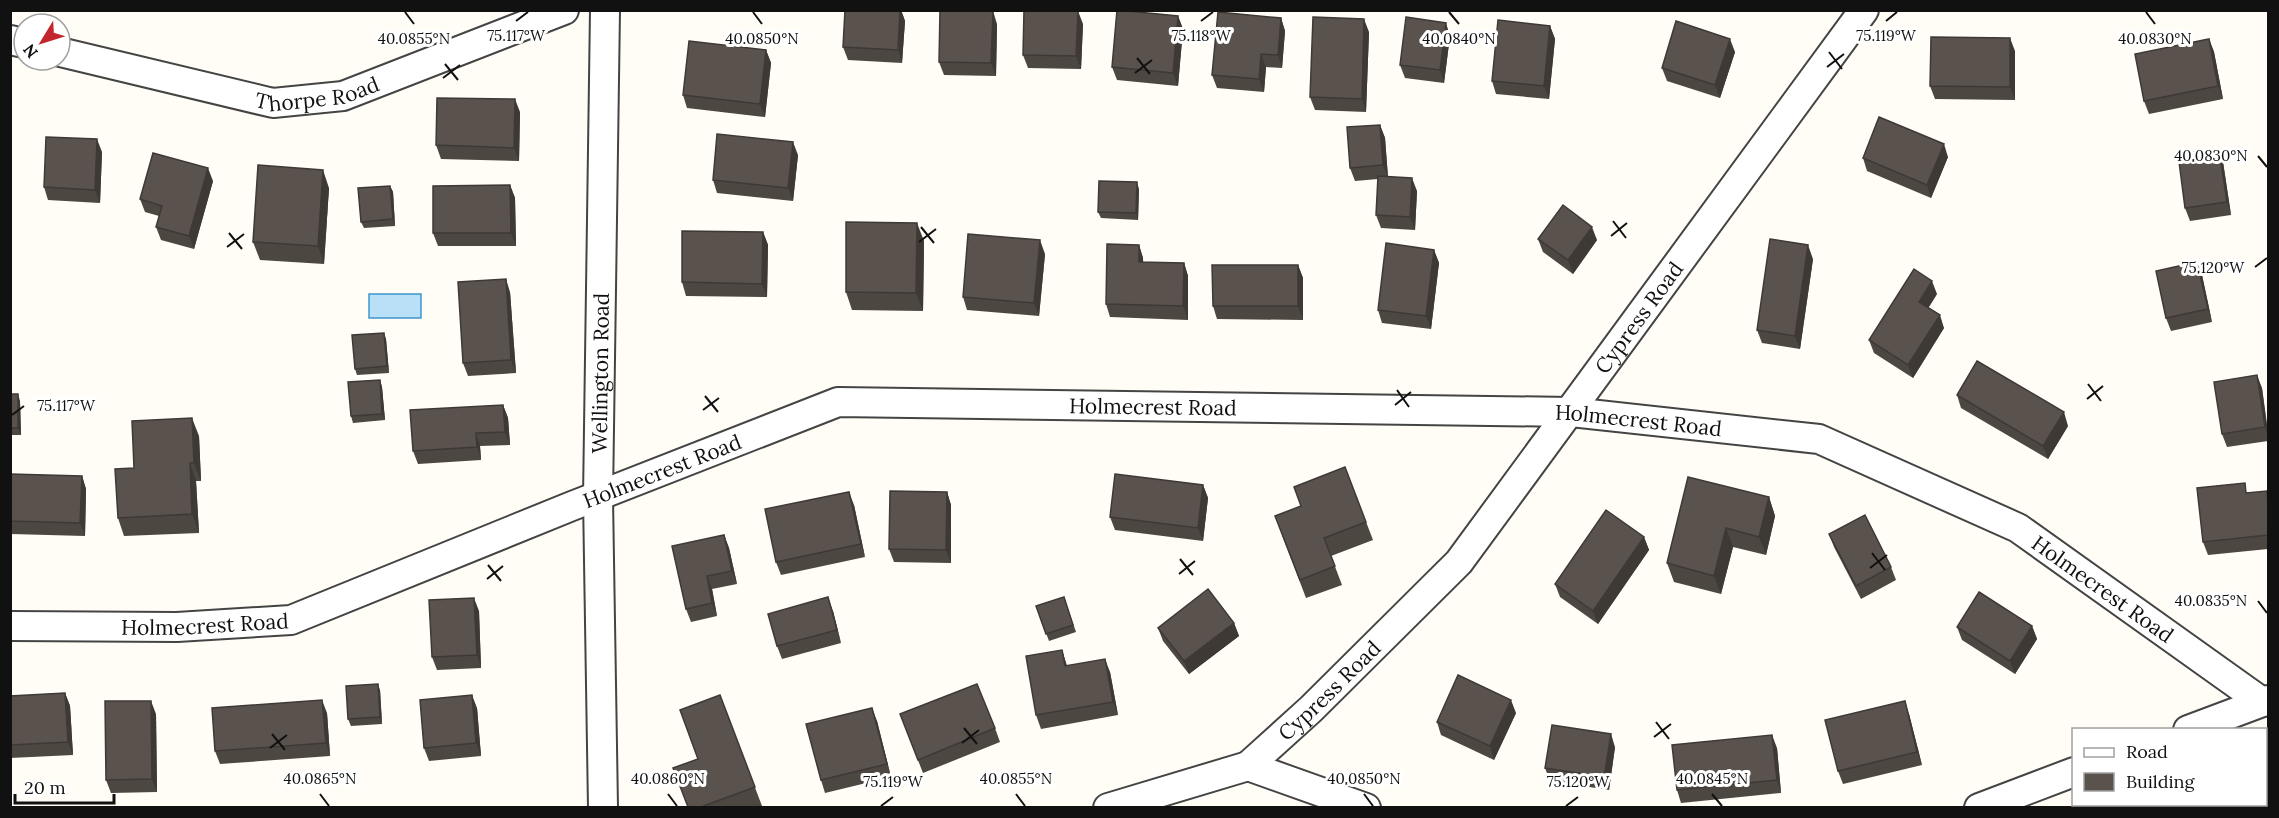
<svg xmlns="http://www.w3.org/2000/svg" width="2279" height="818" viewBox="0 0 2279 818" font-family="Lora,serif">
<rect width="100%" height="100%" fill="#fffdf5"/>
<!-- water -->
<rect fill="#b9e0f7" stroke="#3f96cf" stroke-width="1.5" x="369" y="294" width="52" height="24"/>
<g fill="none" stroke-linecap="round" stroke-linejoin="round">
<!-- minor casing -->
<g stroke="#444" stroke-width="32">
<g id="minor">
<polyline points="10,40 24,43"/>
<path id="s1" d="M60,52L273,103L343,96L564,10"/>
<path id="s2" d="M10,626L177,627L291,620L572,506L838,402L1571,412L1819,439L2018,528L2262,702"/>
<polyline points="2188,730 2268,700"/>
<path id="s3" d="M1248,766L1311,709L1459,562L1864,10"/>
<path id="s4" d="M603,808L598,498L605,10"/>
<polyline points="1108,808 1248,766 1366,808"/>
<polyline points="1979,808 2074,772"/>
</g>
</g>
<!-- minor -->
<use href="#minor" stroke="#fff" stroke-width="28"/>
</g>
<!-- wall -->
<g fill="#4d4742">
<polygon points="845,10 901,10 905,21 902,63 848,60 843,47"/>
<polygon points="1178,16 1183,29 1178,86 1117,80 1112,67"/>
<polygon points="1281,18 1285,31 1282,68 1266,67 1264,92 1217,88 1212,75"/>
<polygon points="997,24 996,76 944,75 939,62"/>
<polygon points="1083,24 1081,69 1028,68 1023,55"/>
<polygon points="1550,26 1555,39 1549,99 1496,94 1492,81"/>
<polygon points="1369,32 1366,112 1315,110 1310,97"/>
<polygon points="1450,36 1444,83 1405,78 1400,65"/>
<polygon points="2209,39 2214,52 2223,99 2149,114 2144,101"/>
<polygon points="766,50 771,63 765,117 687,108 683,95"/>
<polygon points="2015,51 2015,100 1935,99 1930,86"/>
<polygon points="1735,52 1720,98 1667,81 1662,68"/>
<polygon points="520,112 519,161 441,159 436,145"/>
<polygon points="1380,125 1385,138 1388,177 1417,191 1415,230 1381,228 1376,215 1378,179 1355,181 1350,168"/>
<polygon points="102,152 100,203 48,200 44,187"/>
<polygon points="798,155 793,201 717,193 713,180"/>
<polygon points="1948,157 1931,198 1867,171 1863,158"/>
<polygon points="2223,162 2231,215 2190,221 2185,208"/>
<polygon points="213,181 194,249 161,240 156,227 159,216 145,212 140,199"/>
<polygon points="510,185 515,198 516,246 438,246 433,233"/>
<polygon points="390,186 393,192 395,226 364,228 361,222"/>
<polygon points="329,188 324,264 260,260 253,242"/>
<polygon points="1139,189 1138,220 1101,218 1098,212"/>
<polygon points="763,232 768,245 767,297 686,296 682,282"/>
<polygon points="1538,239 1597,240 1573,274 1543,252"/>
<polygon points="924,241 923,311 852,310 846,292"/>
<polygon points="1139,245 1143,258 1143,262 1184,263 1188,276 1188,320 1110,317 1106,304"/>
<polygon points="1434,250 1439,263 1431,329 1382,323 1378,310"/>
<polygon points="1045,254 1039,316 967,310 963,297"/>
<polygon points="1813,259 1800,349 1762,343 1757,330"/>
<polygon points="2197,262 2202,275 2212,322 2171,331 2166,318"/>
<polygon points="1298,265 1303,278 1303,320 1217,319 1213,306"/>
<polygon points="510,292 516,373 468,376 463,363"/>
<polygon points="1937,294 1928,308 1944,328 1913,378 1874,353 1869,340"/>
<polygon points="386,339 389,373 357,375 355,369"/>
<polygon points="380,380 382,387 385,420 353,423 351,416"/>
<polygon points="2262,388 2268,431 2268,441 2227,447 2222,434"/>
<polygon points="10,394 20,401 21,435 10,435"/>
<polygon points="1957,395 2068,426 2048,459 1961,408"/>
<polygon points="503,405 508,418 510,445 480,446 481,460 418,464 413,451"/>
<polygon points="199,436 201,481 196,481 199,533 124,536 118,518"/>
<polygon points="1345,467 1373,540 1331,556 1342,585 1306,598 1282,535 1301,506"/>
<polygon points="10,474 82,476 86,489 85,536 11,534"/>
<polygon points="1203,485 1208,498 1203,541 1115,530 1110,517"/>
<polygon points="947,492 951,505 951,563 894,562 889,549"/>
<polygon points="2249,493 2268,495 2268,549 2208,555 2203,542"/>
<polygon points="1769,497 1775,516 1766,555 1733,547 1721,594 1674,582 1667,563"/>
<polygon points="854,505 865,557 781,575 776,562"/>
<polygon points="1829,534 1891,567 1896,580 1861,599 1834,547"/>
<polygon points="724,535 729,548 737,584 712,589 717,616 691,622 686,609"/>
<polygon points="1644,537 1649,550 1598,624 1560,597 1555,584"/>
<polygon points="1064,597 1076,632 1049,641 1036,606"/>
<polygon points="479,611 481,668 437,670 432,657"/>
<polygon points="833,611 841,643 782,659 777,646"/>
<polygon points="1234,623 1239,636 1189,674 1163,641 1158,628"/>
<polygon points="2032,626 2037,639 2015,674 1962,640 1957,627"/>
<polygon points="1062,650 1067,666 1110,672 1118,715 1041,729 1036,715"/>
<polygon points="380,690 382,724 351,726 348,719"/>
<polygon points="65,693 70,706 73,755 10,758 10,696"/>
<polygon points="720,695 762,806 757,807 688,807 698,759"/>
<polygon points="477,708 481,756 429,761 424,748"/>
<polygon points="327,713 330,756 220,764 215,751"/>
<polygon points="1516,713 1494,760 1441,735 1437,722"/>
<polygon points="156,714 157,792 111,793 106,780"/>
<polygon points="1909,714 1922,765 1843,784 1838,771"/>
<polygon points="877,721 891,777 825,793 821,780"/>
<polygon points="905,727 995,728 1000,742 923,773"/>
<polygon points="1615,747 1609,790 1550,781 1545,768"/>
<polygon points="1777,748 1781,793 1681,803 1677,790"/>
</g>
<!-- shaded-wall -->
<g fill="#3f3936">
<polygon points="900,10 901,10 905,21 902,63 898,50"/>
<polygon points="993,11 997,24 996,76 991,63"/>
<polygon points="1078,11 1083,24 1081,69 1076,56"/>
<polygon points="1178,16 1183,29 1178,86 1173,73"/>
<polygon points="1281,18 1285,31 1282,68 1278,55"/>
<polygon points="1364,19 1369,32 1366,112 1362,99"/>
<polygon points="1446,23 1450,36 1444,83 1440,70"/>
<polygon points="1550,26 1555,39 1549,99 1544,86"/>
<polygon points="2010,38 2015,51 2015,100 2010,87"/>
<polygon points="1730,39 1735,52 1720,98 1715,85"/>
<polygon points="2209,39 2214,52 2223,99 2218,86"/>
<polygon points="766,50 771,63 765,117 760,104"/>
<polygon points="1261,54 1266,67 1264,92 1259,79"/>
<polygon points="515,99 520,112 519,161 514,148"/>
<polygon points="1380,125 1385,138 1388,178 1383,165"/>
<polygon points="97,139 102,152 100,203 95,190"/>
<polygon points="793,142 798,155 793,201 788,188"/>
<polygon points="1944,144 1948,157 1931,198 1927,185"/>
<polygon points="2219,149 2223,162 2231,215 2227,202"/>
<polygon points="208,168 213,181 194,249 189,236"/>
<polygon points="323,170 329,188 324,264 318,246"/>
<polygon points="1412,178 1417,191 1415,230 1410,217"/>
<polygon points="1137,182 1139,189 1138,220 1136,213"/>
<polygon points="510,185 515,198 516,246 511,233"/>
<polygon points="390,186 393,192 395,226 393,219"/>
<polygon points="917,223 924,241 923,311 916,293"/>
<polygon points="1592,227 1597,240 1573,274 1568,260"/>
<polygon points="763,232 768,245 767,297 762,284"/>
<polygon points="1040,240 1045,254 1039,316 1034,303"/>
<polygon points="1139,245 1143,258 1144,275 1139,262"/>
<polygon points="1808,245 1813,259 1800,349 1795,336"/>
<polygon points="1434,250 1439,263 1431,329 1426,316"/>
<polygon points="2197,262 2202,275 2212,322 2208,309"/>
<polygon points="1184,263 1188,276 1188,320 1183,306"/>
<polygon points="1298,265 1303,278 1303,320 1298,306"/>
<polygon points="506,279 510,292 516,373 511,360"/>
<polygon points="1932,281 1937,294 1924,315 1919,302"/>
<polygon points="1940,315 1944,328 1913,378 1908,365"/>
<polygon points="384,333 386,339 389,373 387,366"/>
<polygon points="2257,375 2262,388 2268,436 2265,427"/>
<polygon points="380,380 382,387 385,420 382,414"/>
<polygon points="18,394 20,401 21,435 18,428"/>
<polygon points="503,405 508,418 510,445 505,432"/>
<polygon points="2064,412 2068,426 2048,459 2043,446"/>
<polygon points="192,418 199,436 201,481 194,463"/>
<polygon points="476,433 480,446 481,460 477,447"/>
<polygon points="190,463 196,481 199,533 192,514"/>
<polygon points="82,476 86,489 85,536 80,523"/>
<polygon points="1203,485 1208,498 1203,541 1198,528"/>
<polygon points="849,492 854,505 865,557 861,544"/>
<polygon points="947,492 951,505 951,563 946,550"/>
<polygon points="1769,497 1775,516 1766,555 1759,537"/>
<polygon points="1726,528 1733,547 1721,594 1714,576"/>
<polygon points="724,535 729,548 737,584 732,571"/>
<polygon points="1644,537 1649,550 1598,624 1593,611"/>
<polygon points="707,576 712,589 717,616 712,603"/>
<polygon points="828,597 833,611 841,643 837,630"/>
<polygon points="474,598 479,611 481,668 477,655"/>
<polygon points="1234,623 1239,636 1189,674 1184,661"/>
<polygon points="2032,626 2037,639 2015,674 2010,661"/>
<polygon points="1062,650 1066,663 1070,679 1065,666"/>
<polygon points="1105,659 1110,672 1118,715 1113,702"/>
<polygon points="378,684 380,690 382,724 380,717"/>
<polygon points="65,693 70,706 73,755 68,742"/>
<polygon points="472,695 477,708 481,756 476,743"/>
<polygon points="322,700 327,713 330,756 326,743"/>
<polygon points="1511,700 1516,713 1494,760 1490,746"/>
<polygon points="151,701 156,714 157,792 152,779"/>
<polygon points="1905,701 1909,714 1922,765 1917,752"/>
<polygon points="872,708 877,721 891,777 887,764"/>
<polygon points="1611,734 1615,747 1609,790 1604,777"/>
<polygon points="1772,735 1777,748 1781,793 1777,780"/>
</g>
<!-- building -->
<g fill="#5a524d" stroke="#3f3936" stroke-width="1.5">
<polygon points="845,10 900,10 898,50 843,47"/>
<polygon points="940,10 993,11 991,63 939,62"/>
<polygon points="1024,10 1078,11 1076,56 1023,55"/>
<polygon points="1117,10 1178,16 1173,73 1112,67"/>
<polygon points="1218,12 1281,18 1278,55 1261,54 1259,79 1212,75"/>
<polygon points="1313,17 1364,19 1362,99 1310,97"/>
<polygon points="1406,17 1446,23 1440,70 1400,65"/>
<polygon points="1498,20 1550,26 1544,86 1492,81"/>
<polygon points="1676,21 1730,39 1715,85 1662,68"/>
<polygon points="1931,37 2010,38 2010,87 1930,86"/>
<polygon points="2209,39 2218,86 2144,101 2135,54"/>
<polygon points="689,41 766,50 760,104 683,95"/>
<polygon points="437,98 515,99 514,148 436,145"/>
<polygon points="1879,117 1944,144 1927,185 1863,158"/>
<polygon points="1380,125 1383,165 1350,168 1347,127"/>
<polygon points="717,134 793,142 788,188 713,180"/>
<polygon points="46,137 97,139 95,190 44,187"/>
<polygon points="2219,149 2227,202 2185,208 2178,154"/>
<polygon points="153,153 208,168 189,236 156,227 162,206 140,199"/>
<polygon points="258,165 323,170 318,246 253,242"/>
<polygon points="1378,176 1412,178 1410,217 1376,215"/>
<polygon points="1099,181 1137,182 1136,213 1098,212"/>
<polygon points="510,185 511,233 433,233 433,186"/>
<polygon points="390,186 393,219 361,222 358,188"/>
<polygon points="1563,205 1592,227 1568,260 1538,239"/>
<polygon points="846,222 917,223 916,293 846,292"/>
<polygon points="682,231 763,232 762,284 682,282"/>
<polygon points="968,234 1040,240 1034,303 963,297"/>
<polygon points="1770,239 1808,245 1795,336 1757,330"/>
<polygon points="1386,243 1434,250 1426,316 1378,310"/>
<polygon points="1107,244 1139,245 1139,262 1184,263 1183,306 1106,304"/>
<polygon points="2197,262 2208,309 2166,318 2156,271"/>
<polygon points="1212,265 1298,265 1298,306 1213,306"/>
<polygon points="1914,269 1932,281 1919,302 1940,315 1908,365 1869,340"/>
<polygon points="506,279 511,360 463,363 458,282"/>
<polygon points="384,333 387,366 355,369 352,335"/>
<polygon points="1977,361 2064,412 2043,446 1957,395"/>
<polygon points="2257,375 2265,427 2222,434 2214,382"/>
<polygon points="380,380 382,414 351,416 348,382"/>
<rect x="10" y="394" width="8" height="34"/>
<polygon points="503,405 505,432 476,433 477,447 413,451 410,410"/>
<polygon points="192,418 194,463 190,463 192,514 118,518 115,469 134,468 132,421"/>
<polygon points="1345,467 1366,522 1324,538 1335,566 1300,580 1275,516 1301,506 1294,487"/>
<polygon points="10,474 82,476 80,523 10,521"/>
<polygon points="1115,474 1203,485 1198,528 1110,517"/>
<polygon points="1688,477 1769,497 1759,537 1726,528 1714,576 1667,563"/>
<polygon points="2245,483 2246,493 2267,491 2268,504 2268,535 2203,542 2197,488"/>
<polygon points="890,491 947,492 946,550 889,549"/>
<polygon points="849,492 861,544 776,562 765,509"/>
<polygon points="1606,510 1644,537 1593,611 1555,584"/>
<polygon points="1865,515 1891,567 1856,586 1829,534"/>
<polygon points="724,535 732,571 707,576 712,603 686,609 672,546"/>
<polygon points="1208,589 1234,623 1184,661 1158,628"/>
<polygon points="1979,592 2032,626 2010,661 1957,627"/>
<polygon points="828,597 837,630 777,646 768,614"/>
<polygon points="1064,597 1073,625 1046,634 1036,606"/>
<polygon points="474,598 477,655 432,657 429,600"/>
<polygon points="1062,650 1065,666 1105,659 1113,702 1036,715 1026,656"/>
<polygon points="1458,675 1511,700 1490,746 1437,722"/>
<polygon points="378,684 380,717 348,719 346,686"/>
<polygon points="977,684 995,728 918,760 900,714"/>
<polygon points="65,693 68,742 10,745 10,696"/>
<polygon points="472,695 476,743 424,748 420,700"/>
<polygon points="720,695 755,787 701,807 688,807 673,768 698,759 680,710"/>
<polygon points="322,700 326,743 215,751 212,708"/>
<polygon points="105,701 151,701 152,779 106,780"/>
<polygon points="1905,701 1917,752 1838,771 1825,720"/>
<polygon points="872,708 887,764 821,780 806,724"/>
<polygon points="1552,725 1611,734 1604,777 1545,768"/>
<polygon points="1772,735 1777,780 1677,790 1672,745"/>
<polygon points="2268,789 2268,807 2235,807 2235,804 2265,804 2265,790"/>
</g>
<!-- ticks -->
<path fill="none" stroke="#111" stroke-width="2" d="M405,12L414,24M753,12L762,24M1449,12L1459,24M2146,12L2155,24M516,21L528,12M1201,21L1213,12M1886,21L1897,12M1829,52L1842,69M1137,58L1150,74M445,64L458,80M1827,67L1844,54M1135,73L1152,60M443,78L460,65M2258,156L2267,167M1613,221L1626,238M921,227L934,243M229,233L242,249M1611,236L1627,223M919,242L936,229M227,247L244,234M2255,267L2267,258M2088,384L2101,401M1397,390L1409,407M705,396L718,412M2087,399L2103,386M1395,405L1411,392M703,410L719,398M12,415L24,406M1872,553L1885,570M1180,559L1193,575M488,565L501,581M1870,568L1887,555M1179,574L1195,561M487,579L503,566M2258,601L2267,613M1656,722L1669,739M964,728L977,744M272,734L285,750M1654,737L1671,724M962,743L979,730M270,748L287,735M320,794L329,806M668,794L677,806M1016,794L1025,806M1364,794L1373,806M1712,794L1722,806M881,806L893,797M1566,806L1578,797"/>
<g text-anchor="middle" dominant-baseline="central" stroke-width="6" stroke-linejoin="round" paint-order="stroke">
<!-- street labels -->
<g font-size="21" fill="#111" stroke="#fff">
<text stroke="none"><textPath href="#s1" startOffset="264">Thorpe Road</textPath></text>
<text stroke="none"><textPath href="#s3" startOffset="597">Cypress Road</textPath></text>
<text stroke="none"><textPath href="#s4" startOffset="435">Wellington Road</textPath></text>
<text stroke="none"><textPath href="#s2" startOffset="1185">Holmecrest Road</textPath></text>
<text stroke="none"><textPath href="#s2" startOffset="1671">Holmecrest Road</textPath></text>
<text stroke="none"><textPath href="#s2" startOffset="681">Holmecrest Road</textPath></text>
<text stroke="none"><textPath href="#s2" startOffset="2175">Holmecrest Road</textPath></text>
<text stroke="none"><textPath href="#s2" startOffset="195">Holmecrest Road</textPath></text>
<text stroke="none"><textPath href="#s3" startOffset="111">Cypress Road</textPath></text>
</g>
</g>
<g font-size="15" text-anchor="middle" fill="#111" stroke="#fff" stroke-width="6" stroke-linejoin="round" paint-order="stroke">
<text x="1201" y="41">75.118°W</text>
<text x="1886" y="41">75.119°W</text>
<text x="516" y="41">75.117°W</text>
<text x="2155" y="44">40.0830°N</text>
<text x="414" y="44">40.0855°N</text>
<text x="762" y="44">40.0850°N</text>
<text x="1459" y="44">40.0840°N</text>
<text x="2211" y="161">40.0830°N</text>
<text x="2213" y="273">75.120°W</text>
<text x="66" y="411">75.117°W</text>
<text x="2211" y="606">40.0835°N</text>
<text x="320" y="784">40.0865°N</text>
<text x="668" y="784">40.0860°N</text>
<text x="1016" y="784">40.0855°N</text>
<text x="1364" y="784">40.0850°N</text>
<text x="1712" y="784">40.0845°N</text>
<text x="893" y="787">75.119°W</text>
<text x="1578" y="787">75.120°W</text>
</g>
<!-- border -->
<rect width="2279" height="818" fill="none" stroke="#111111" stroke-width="24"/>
<!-- legend -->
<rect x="2072" y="728" width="195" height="78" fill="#ffffff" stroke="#a0a0a0" stroke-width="1.5"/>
<rect x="2084" y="748" width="30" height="9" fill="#ffffff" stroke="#a0a0a0" stroke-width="1.5"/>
<text x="2126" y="758" font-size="18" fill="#111111">Road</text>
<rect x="2084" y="773" width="30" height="18" fill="#5a524d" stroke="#a0a0a0" stroke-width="1.5"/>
<text x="2126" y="788" font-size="18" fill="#111111">Building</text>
<!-- north arrow -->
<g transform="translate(42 42) rotate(232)"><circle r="28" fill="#ffffff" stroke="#a0a0a0" stroke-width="1.5"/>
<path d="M0-4.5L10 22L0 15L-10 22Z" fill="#c4262e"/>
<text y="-9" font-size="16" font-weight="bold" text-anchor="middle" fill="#111111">N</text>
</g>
<!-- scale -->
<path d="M15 794v9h99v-9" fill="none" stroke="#111111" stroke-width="3"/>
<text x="24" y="794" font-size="18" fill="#111111" stroke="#ffffff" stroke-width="4.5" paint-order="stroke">20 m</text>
</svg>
